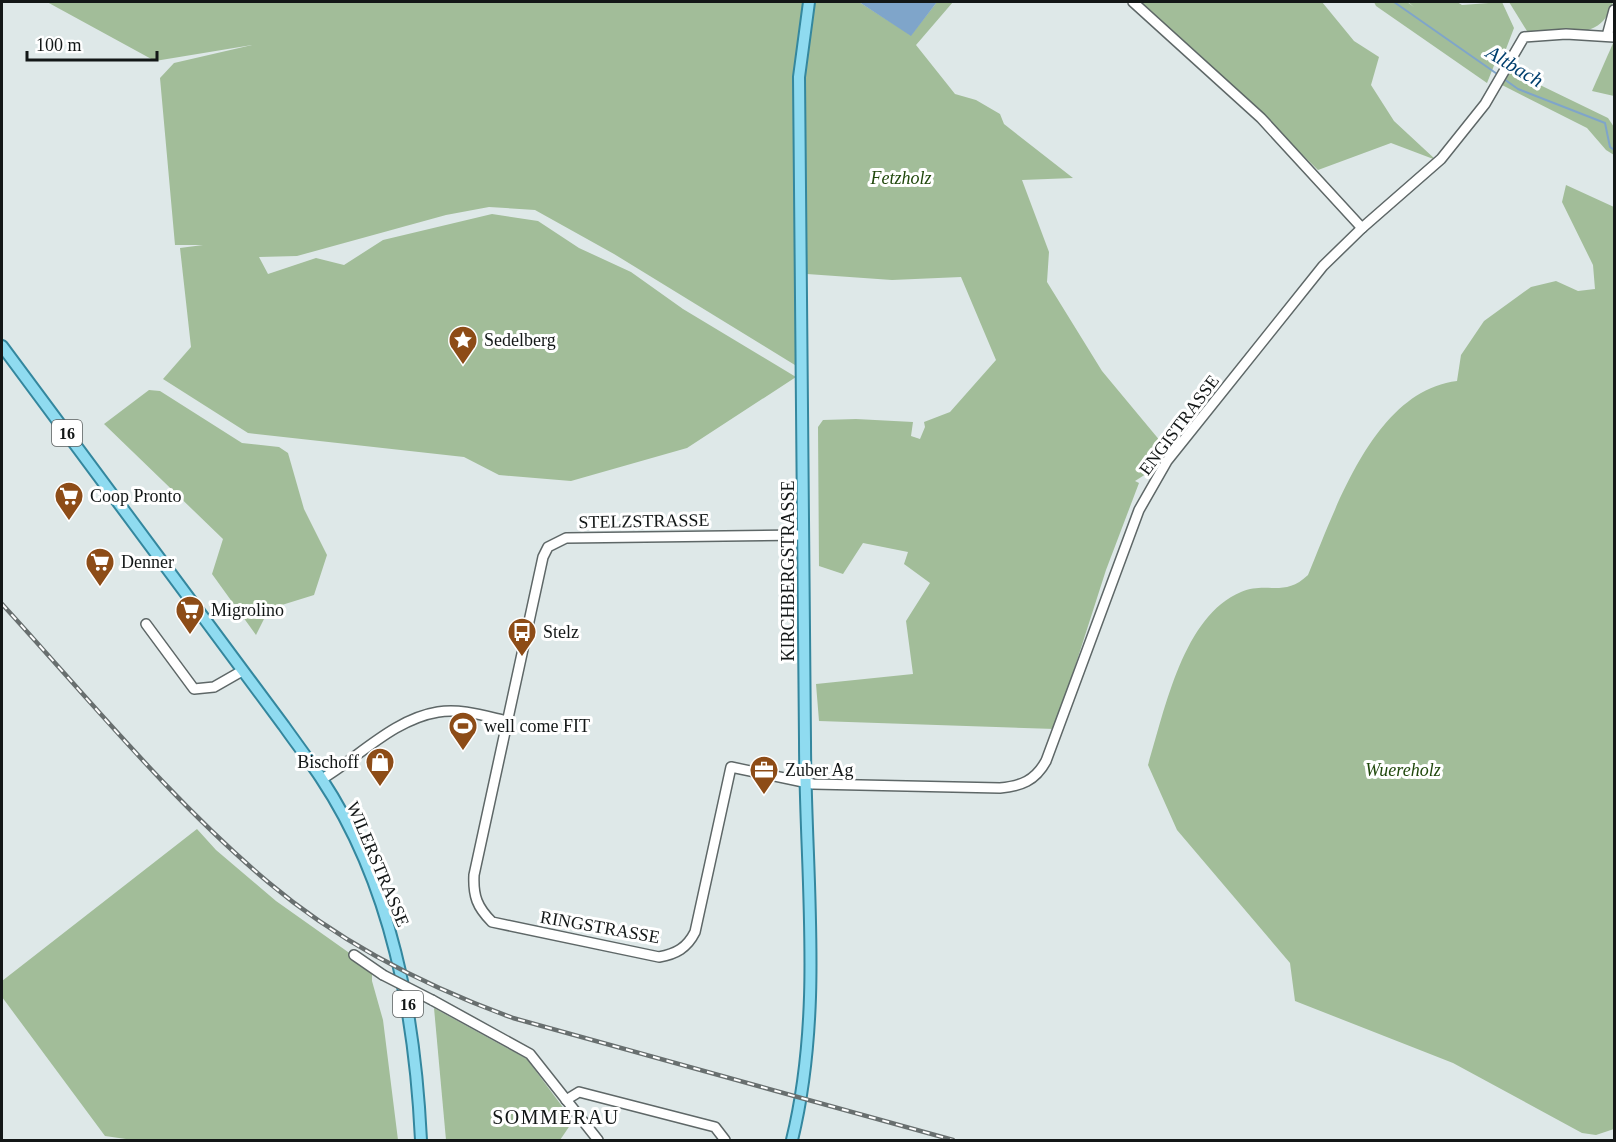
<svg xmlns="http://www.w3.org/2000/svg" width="1616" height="1142" viewBox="0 0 1616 1142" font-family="'Times New Roman',serif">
<rect width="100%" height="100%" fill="#dee8e8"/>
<!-- green -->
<g fill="#a2bd99">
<polygon points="47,2 859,2 911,35 937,2 953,2 916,45 955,94 976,100 1000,114 1004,124 1073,178 1022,180 1049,252 1047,282 1102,371 1166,448 1160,465 1135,481 1139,483 1106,570 1055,729 819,721 816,684 913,674 906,621 930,583 904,564 908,552 863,543 843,574 819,566 818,427 823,420 856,419 913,422 911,436 920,439 925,427 924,422 950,412 996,360 961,277 892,280 807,274 803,370 614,254 535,210 489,207 446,215 297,256 259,257 268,274 316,258 344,265 383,240 492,214 538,221 579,248 631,272 683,309 796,377 687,448 571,481 499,475 464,457 248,433 163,379 191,347 180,248 203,245 175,245 160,78 174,63 252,45 155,61"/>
<polygon points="1138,2 1322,2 1354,41 1379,57 1371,85 1394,121 1436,160 1391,143 1318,170 1198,53"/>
<polygon points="1374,2 1407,2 1414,7 1408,2 1457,2 1462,5 1502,2 1514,28 1501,62 1495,63 1487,83 1376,6"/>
<path d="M1509,2H1613C1602,43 1561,32 1527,31Z"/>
<polygon points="1614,41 1614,96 1592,91"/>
<polygon points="1511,71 1608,118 1614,127 1614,155 1606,150 1587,128 1502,85"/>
<path d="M1566,185L1614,207V1129L1596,1135L1582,1133L1453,1063L1295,1001L1290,963L1177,830L1148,765C1165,710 1183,616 1241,592C1267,581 1284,598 1308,575C1336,508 1374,391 1457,381L1461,355L1484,321L1531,287L1556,281L1578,291L1595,289L1593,265L1562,202Z"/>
<polygon points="149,390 160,391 242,443 279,447 288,453 304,509 327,555 314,595 269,609 256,635 212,574 223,539 104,424"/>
<polygon points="197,829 216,850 276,901 372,969 372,981 383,1020 398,1140 133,1140 105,1136 2,997 2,981"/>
<polygon points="434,1008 527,1059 573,1121 560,1140 446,1140"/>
</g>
<!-- water -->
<polygon fill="#7fa5ca" points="859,2 937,2 911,36"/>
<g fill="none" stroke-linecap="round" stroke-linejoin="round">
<!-- stream -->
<g stroke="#7fa5ca" stroke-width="2">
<polyline points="1394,2 1500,76"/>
<polyline points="1504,79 1518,89 1605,123 1610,147 1614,150"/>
</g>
<!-- minor casing -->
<g stroke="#5e6767" stroke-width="12">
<g id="minor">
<polyline points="1133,2 1261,118 1362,228"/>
<polyline points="1607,36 1614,10"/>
<path d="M803,535L566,538L548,547L543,557L474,875C473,896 477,907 492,922L659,957C676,954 687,948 695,932L731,767L813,784L1000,788C1021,786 1035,781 1046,761L1139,510L1167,461L1323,266L1362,228L1441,159L1485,104L1524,37L1566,34L1614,37"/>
<polyline points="146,624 194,689 214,687 242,671"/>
<path d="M322,779C359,757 394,719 438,712C460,708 485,716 507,721"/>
<polyline points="354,955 383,975"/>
<polyline points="432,1000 530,1054 598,1140"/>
<polyline points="566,1100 579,1092 715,1127 725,1140"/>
</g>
</g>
<!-- major casing -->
<g stroke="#34879e" stroke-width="14">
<g id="major">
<path d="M2,346L284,726C296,743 309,760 321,778C392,885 415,1015 421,1140"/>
<path d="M792,1140C824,1009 805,874 805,741C805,519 801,298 799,77L809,2"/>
</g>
</g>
<!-- minor -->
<use href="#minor" stroke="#fff" stroke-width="9"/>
<!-- major -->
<use href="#major" stroke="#8fdbf0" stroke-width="10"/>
<!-- rail casing -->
<g stroke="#686f6f" stroke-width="4.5">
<path id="rail" d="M2,604C88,698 171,800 268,882C340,943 425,986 513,1018L953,1140"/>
</g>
<!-- rail -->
<use href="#rail" stroke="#fff" stroke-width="2" stroke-dasharray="7" stroke-linecap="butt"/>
<!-- minor-bridge casing -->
<g stroke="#5e6767" stroke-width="12" stroke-linecap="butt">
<polyline id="minor-bridge" points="383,975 432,1000"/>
</g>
<!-- minor-bridge -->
<use href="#minor-bridge" stroke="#fff" stroke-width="9"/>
</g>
<!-- icons -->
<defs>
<g id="sight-pin" transform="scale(1.5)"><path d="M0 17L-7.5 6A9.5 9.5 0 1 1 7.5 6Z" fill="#8d4c17" stroke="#fff"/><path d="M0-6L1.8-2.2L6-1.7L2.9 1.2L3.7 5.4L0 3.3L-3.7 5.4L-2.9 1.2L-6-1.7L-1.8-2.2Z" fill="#fff"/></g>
<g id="supermarket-pin" transform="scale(1.5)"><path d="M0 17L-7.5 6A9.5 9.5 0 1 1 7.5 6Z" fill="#8d4c17" stroke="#fff"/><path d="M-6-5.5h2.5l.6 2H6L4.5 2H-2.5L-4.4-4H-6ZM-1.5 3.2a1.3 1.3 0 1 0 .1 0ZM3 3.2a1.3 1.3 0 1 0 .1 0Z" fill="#fff"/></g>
<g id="bus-pin" transform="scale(1.5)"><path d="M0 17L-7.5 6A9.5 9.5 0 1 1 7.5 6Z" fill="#8d4c17" stroke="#fff"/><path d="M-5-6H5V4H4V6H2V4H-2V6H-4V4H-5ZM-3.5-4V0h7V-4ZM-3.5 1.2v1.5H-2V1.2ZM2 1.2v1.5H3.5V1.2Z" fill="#fff"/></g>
<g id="stadium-pin" transform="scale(1.5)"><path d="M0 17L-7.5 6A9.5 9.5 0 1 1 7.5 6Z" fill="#8d4c17" stroke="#fff"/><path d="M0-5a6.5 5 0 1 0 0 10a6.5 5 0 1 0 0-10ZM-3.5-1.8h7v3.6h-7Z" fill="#fff"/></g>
<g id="shop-pin" transform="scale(1.5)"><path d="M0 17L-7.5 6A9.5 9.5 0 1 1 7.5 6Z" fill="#8d4c17" stroke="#fff"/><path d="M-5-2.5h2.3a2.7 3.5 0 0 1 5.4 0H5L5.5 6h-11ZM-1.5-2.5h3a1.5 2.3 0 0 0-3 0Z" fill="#fff"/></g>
<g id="office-pin" transform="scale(1.5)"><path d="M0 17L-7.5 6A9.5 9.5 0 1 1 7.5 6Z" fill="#8d4c17" stroke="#fff"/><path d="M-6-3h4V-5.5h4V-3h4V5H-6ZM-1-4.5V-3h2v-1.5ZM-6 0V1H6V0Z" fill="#fff"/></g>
</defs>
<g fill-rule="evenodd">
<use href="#sight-pin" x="463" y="340"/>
<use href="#supermarket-pin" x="69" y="496"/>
<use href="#supermarket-pin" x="100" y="562"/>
<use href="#supermarket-pin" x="190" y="610"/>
<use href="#bus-pin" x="522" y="632"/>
<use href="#stadium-pin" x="463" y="726"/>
<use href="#shop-pin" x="380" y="762"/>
<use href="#office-pin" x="764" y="770"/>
</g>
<g text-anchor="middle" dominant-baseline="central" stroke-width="6" stroke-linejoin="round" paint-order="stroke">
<!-- shield labels -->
<g fill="#fff" stroke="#5a5d5d" stroke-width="1.5">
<rect x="52" y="420" width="30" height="26" rx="4.5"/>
<rect x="393" y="991" width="30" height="26" rx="4.5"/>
</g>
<g font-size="16" font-weight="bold" fill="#131717">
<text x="67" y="433">16</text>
<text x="408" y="1004">16</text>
</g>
<!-- park labels -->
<g font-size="18" font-style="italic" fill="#20480c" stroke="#fff">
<text x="901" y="178">Fetzholz</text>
<text x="1403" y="770">Wuereholz</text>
</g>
<!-- poi labels -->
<g font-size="18" fill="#131717" stroke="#fff" text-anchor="start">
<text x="484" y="340">Sedelberg</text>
<text x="90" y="496">Coop Pronto</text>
<text x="121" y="562">Denner</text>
<text x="211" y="610">Migrolino</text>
<text x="543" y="632">Stelz</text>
<text x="484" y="726">well come FIT</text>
<text x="359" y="762" text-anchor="end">Bischoff</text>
<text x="785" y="770">Zuber Ag</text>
</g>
<!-- street labels -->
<g font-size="18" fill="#131717" stroke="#fff">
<text transform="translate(1179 425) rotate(-53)">ENGISTRASSE</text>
<text transform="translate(644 521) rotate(-1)">STELZSTRASSE</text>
<text transform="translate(788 571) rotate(-90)">KIRCHBERGSTRASSE</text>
<text transform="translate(378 864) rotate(67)">WILERSTRASSE</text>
<text transform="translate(600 927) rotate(10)">RINGSTRASSE</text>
</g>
<!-- water labels -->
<g font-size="20" font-style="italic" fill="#003f6e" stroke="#fff">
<text transform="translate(1515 66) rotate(31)">Altbach</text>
</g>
<!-- neighbourhood labels -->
<g font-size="20" letter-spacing="1.5" fill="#131717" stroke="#fff">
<text x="556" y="1117">SOMMERAU</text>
</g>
</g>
<!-- border -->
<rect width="1616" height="1142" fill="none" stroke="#131717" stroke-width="6"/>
<!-- scale -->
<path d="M27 51v9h130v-9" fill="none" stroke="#131717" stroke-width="3"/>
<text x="36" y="51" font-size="18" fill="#131717" stroke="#ffffff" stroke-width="4.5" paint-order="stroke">100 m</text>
</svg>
